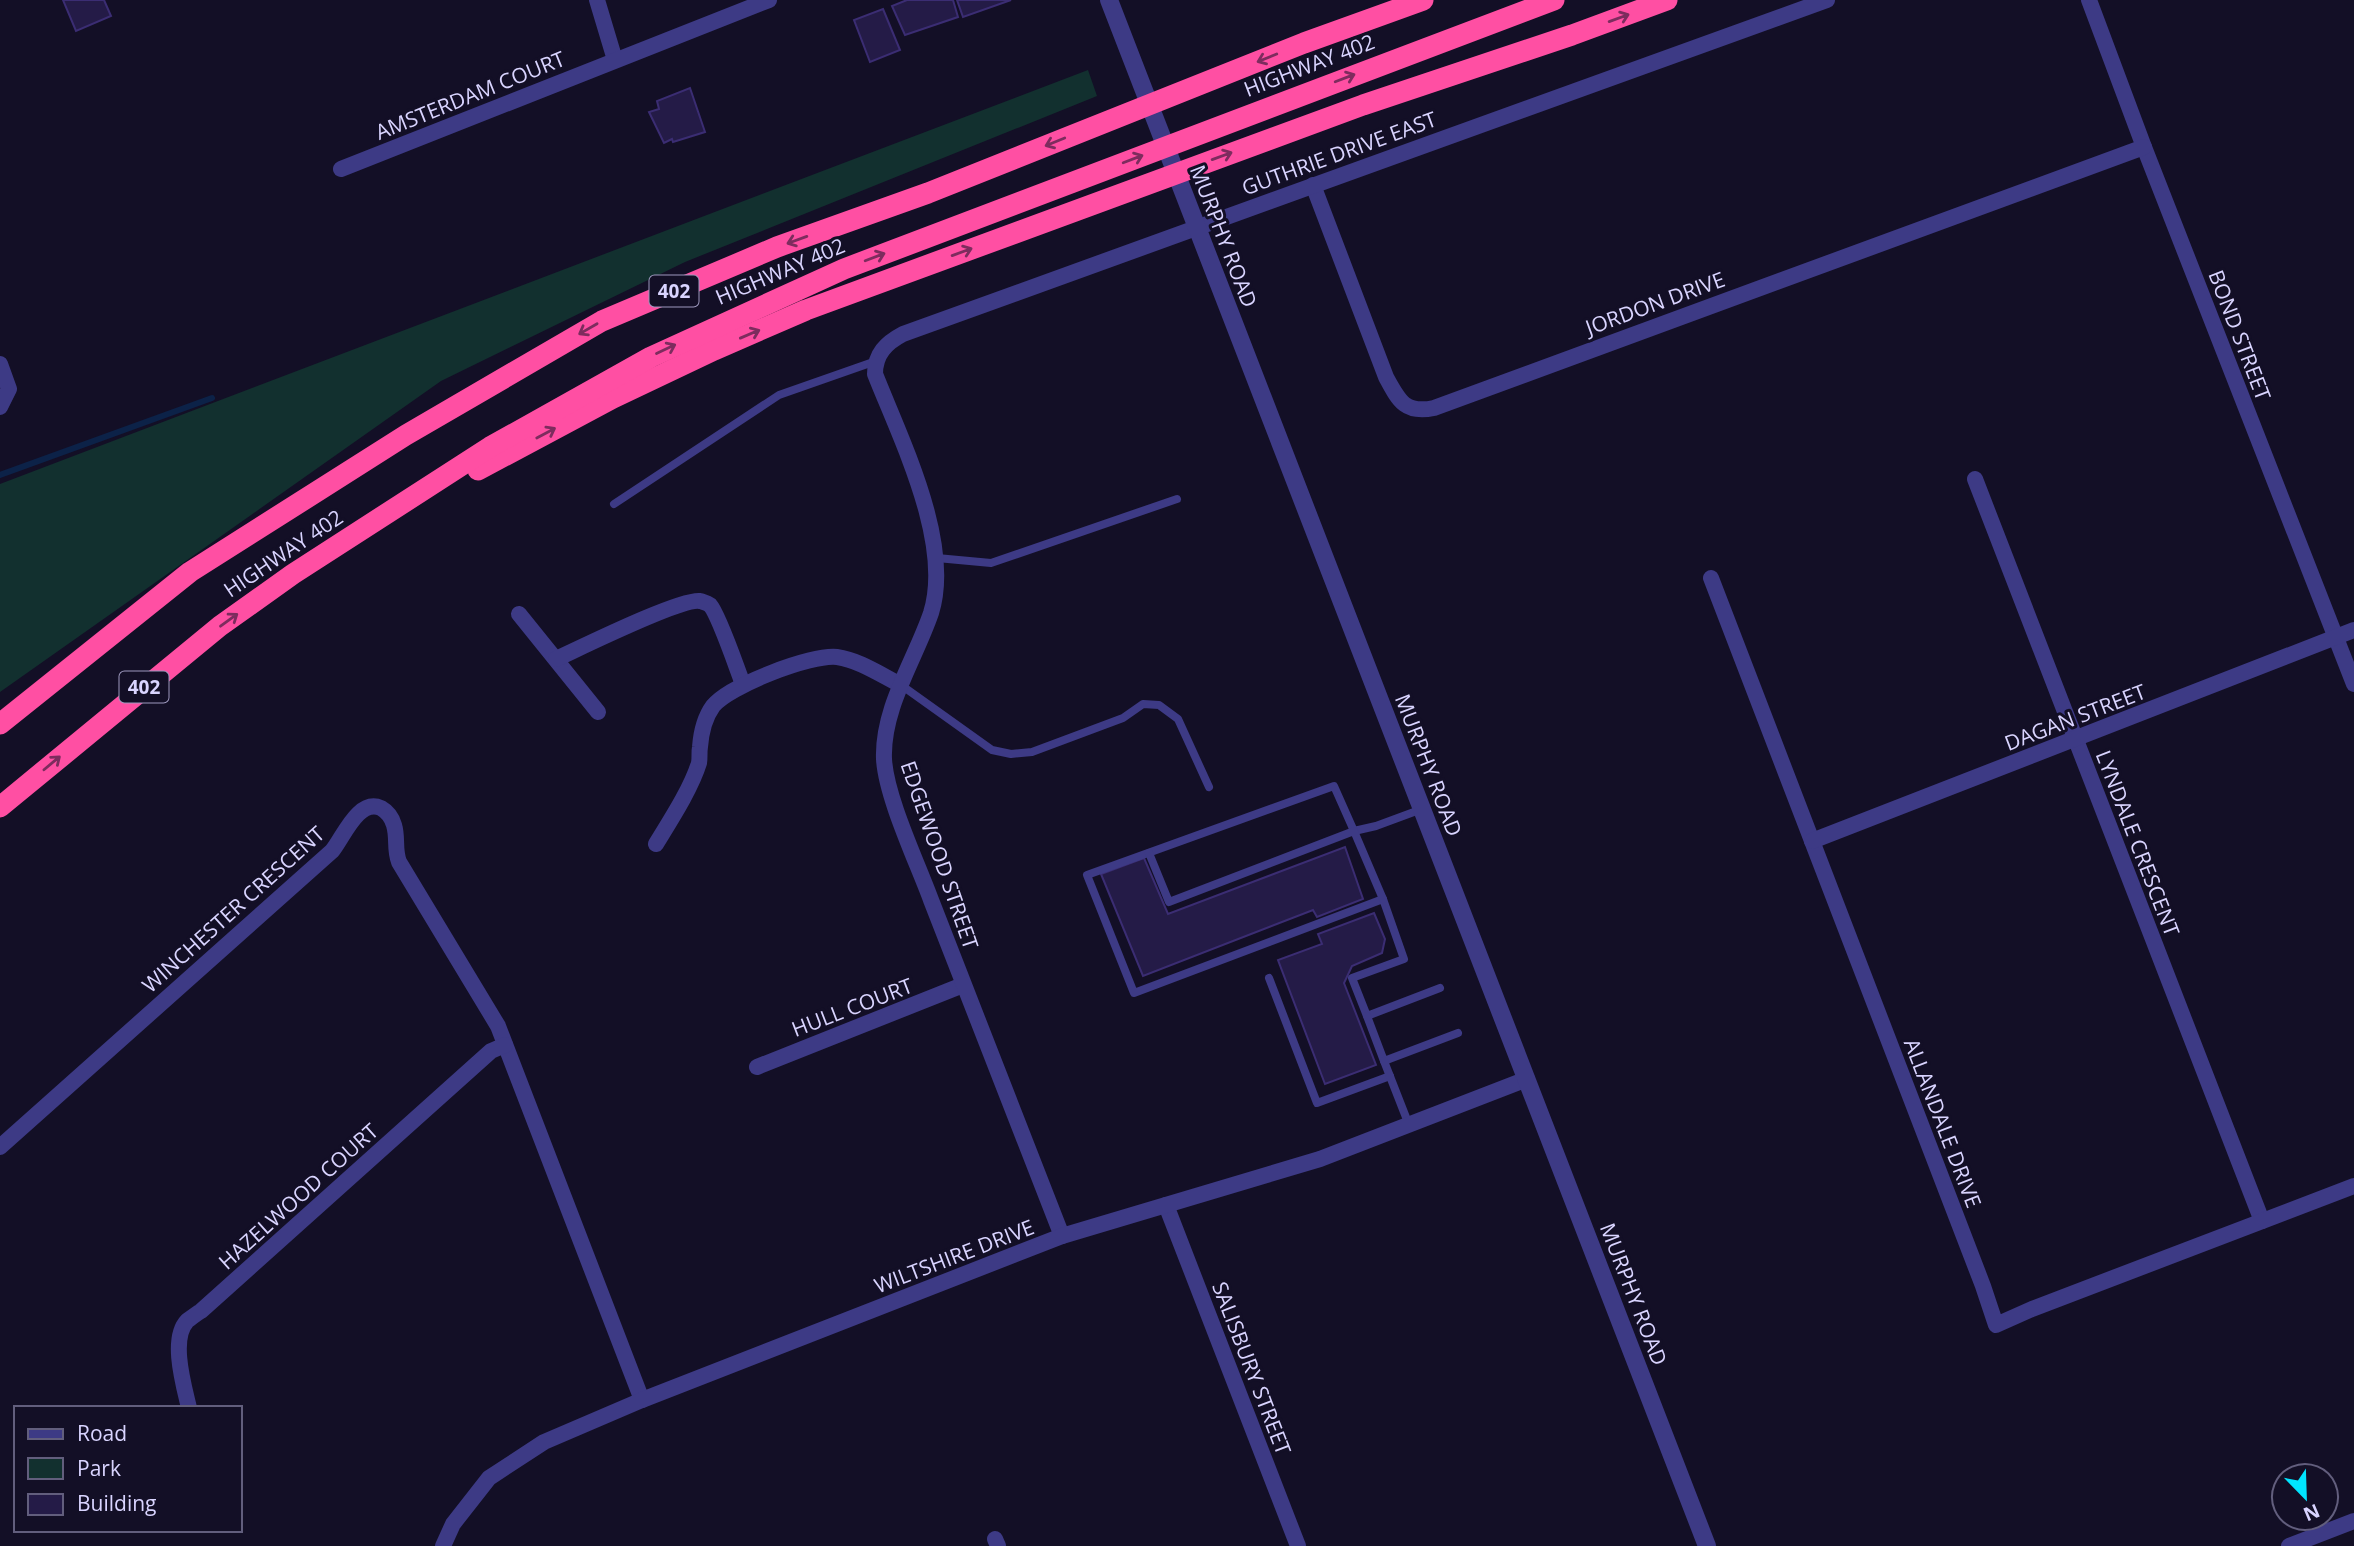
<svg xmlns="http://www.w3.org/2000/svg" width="2354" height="1546" viewBox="0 0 2354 1546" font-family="'Open Sans',sans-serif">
<rect width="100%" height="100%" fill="#130f26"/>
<!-- green -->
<polygon fill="#12302f" points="1088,70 1097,96 685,262 441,381 0,692 0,484"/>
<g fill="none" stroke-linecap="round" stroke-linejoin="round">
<!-- stream -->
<polyline stroke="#0c2248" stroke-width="6" points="0,475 212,398"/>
</g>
<!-- building -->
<g fill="#241b47" stroke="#3b2d73" stroke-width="2">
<polygon points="63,0 104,0 111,16 76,31"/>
<polygon points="907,0 953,0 958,17 905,35 892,6"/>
<polygon points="957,0 1011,0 963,17"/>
<polygon points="883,9 900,50 870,62 854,20"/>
<polygon points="690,88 705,132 673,142 672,139 664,143 649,112 659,109 657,101"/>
<polygon points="1345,847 1363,899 1317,917 1313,910 1143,976 1101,874 1144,858 1168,914"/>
<polygon points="1374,913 1385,939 1382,953 1352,966 1344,983 1376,1065 1325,1084 1278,960 1322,944 1318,934"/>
</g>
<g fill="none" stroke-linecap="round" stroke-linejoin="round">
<!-- service -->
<g stroke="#3d3a85" stroke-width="8">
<polyline points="614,504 779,395 876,361"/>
<polyline points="937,558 991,563 1177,499"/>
<polyline points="901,685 992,750 1011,754 1032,752 1123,718 1143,704 1159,705 1178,719 1209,787"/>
<polyline points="1422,809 1376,826 1354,831 1334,786 1087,875 1134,993 1383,899 1404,959 1352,978 1367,1016 1440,988"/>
<polyline points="1149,853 1169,902 1354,831 1383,899"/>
<polyline points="1269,978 1317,1103 1390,1076"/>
<polyline points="1367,1016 1384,1061 1458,1033"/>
<polyline points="1384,1061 1409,1125"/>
</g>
<!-- minor -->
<g stroke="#3d3a85" stroke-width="16">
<polyline points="597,0 615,60"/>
<polyline points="2089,0 2144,147 2354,684"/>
<polyline points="341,169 769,0"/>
<path d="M1313,185L1386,377C1399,401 1405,414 1434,408L2144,147"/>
<polyline points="0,364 9,389 0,407"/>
<polyline points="1975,479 2262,1221"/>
<polyline points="1711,578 1983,1286 1996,1325 2032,1309 2354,1186"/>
<polyline points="519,614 598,712"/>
<path d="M556,659C580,648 681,598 700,601C701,601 709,604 710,605C719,615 737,669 743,684"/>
<polyline points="1812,841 2354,630"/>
<path d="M656,844C670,821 691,789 699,763C700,758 699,752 700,747C701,734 705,717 713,706C729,686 811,654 837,657C859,660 881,675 901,685"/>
<polyline points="757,1067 963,985"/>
<path d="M0,1147L332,851C343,838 358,798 381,808C388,812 392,818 394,825C398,838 394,849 399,862L498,1026L642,1400"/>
<polyline points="1166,1205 1298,1546"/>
<path d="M1062,1236C1018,1124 974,1012 931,900C917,862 886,797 884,759C882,708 915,660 931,613C953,543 901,440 875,374C875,354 886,343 903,334L1827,0"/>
<path d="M189,1408C184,1386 170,1339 187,1321C191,1318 196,1314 201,1311L491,1051L505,1045"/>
<polyline points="995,1539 998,1546"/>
<polyline points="443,1546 453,1524 489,1478 544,1442 642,1400 1062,1236 1320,1159 1527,1079"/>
<polyline points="2289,1546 2354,1521"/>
</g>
<!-- tertiary -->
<polyline stroke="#3d3a85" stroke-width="18" points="1109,0 1707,1546"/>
<!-- motorway -->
<g stroke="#ff4fa3" stroke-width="21">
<polyline points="478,470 613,398 714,350 806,310 1363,105 1572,35 1667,0"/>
<polyline points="0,724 190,572 406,435 602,321 777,247 928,193 1304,43 1423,0"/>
<polyline points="0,807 220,626 293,574 490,447 651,357 844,269 1554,0"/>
</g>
</g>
<!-- one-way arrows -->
<defs><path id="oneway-shaft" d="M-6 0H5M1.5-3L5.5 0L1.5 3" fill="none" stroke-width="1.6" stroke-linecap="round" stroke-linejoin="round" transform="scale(1.75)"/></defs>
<g stroke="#7d2c5e">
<use href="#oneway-shaft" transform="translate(1619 18) rotate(-20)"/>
<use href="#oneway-shaft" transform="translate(1267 58) rotate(158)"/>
<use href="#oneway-shaft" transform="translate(1345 78) rotate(-21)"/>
<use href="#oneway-shaft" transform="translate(1055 142) rotate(158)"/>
<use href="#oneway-shaft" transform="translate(1222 156) rotate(-20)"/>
<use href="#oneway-shaft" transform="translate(1133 159) rotate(-21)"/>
<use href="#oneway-shaft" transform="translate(797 240) rotate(160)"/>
<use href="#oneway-shaft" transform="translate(962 252) rotate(-20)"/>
<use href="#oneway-shaft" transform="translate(875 257) rotate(-21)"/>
<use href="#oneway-shaft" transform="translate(588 329) rotate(150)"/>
<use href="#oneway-shaft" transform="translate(750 334) rotate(-23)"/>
<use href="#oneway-shaft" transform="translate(666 349) rotate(-25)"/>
<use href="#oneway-shaft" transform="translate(546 433) rotate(-28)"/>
<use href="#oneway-shaft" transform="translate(229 620) rotate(-36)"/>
<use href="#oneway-shaft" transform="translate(52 763) rotate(-40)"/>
</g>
<g text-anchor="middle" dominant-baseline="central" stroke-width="6" stroke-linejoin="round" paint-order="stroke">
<!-- shield labels -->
<g fill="#130f26" stroke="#9e99be" stroke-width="2">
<rect x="649.5" y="275.5" width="49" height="31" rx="5"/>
<rect x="119.5" y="671.5" width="49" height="31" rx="5"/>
</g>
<g font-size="19" font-weight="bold" fill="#d9d4ff">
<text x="674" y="291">402</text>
<text x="144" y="687">402</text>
</g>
<!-- street labels -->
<g font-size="21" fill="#d9d4ff" stroke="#130f26">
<text transform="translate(1309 65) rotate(-21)">HIGHWAY 402</text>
<text transform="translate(470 95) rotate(-22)">AMSTERDAM COURT</text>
<text transform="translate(1339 153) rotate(-20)">GUTHRIE DRIVE EAST</text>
<text transform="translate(1224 236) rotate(69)">MURPHY ROAD</text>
<text transform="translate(780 271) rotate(-23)">HIGHWAY 402</text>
<text transform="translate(1655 303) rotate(-20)">JORDON DRIVE</text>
<text transform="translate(2240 335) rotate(69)">BOND STREET</text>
<text transform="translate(283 553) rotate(-34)">HIGHWAY 402</text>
<text transform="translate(2075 717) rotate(-21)">DAGAN STREET</text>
<text transform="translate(1429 765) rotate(69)">MURPHY ROAD</text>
<text transform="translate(2138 843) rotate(69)">LYNDALE CRESCENT</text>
<text transform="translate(940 855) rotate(71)">EDGEWOOD STREET</text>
<text transform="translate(233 909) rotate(-42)">WINCHESTER CRESCENT</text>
<text transform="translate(852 1007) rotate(-21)">HULL COURT</text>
<text transform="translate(1943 1123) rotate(69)">ALLANDALE DRIVE</text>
<text transform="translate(298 1196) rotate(-42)">HAZELWOOD COURT</text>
<text transform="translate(954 1256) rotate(-21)">WILTSHIRE DRIVE</text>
<text transform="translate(1634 1294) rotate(69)">MURPHY ROAD</text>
<text transform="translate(1252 1368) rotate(69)">SALISBURY STREET</text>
</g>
</g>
<!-- legend -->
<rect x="14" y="1406" width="228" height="126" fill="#130f26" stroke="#625e7d" stroke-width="2"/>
<rect x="28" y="1429" width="35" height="10" fill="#3d3a85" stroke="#625e7d" stroke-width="2"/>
<text x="77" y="1441" font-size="21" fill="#d9d4ff">Road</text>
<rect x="28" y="1458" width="35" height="21" fill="#12302f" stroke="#625e7d" stroke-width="2"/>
<text x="77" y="1476" font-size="21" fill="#d9d4ff">Park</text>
<rect x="28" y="1494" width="35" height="21" fill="#241b47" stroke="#625e7d" stroke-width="2"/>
<text x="77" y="1511" font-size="21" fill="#d9d4ff">Building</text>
<!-- north arrow -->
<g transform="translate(2305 1497) rotate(157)"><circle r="33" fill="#130f26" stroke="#625e7d" stroke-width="2"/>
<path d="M0-5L12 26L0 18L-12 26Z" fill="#00e5ff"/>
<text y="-10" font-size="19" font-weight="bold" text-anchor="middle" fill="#d9d4ff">N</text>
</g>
</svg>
